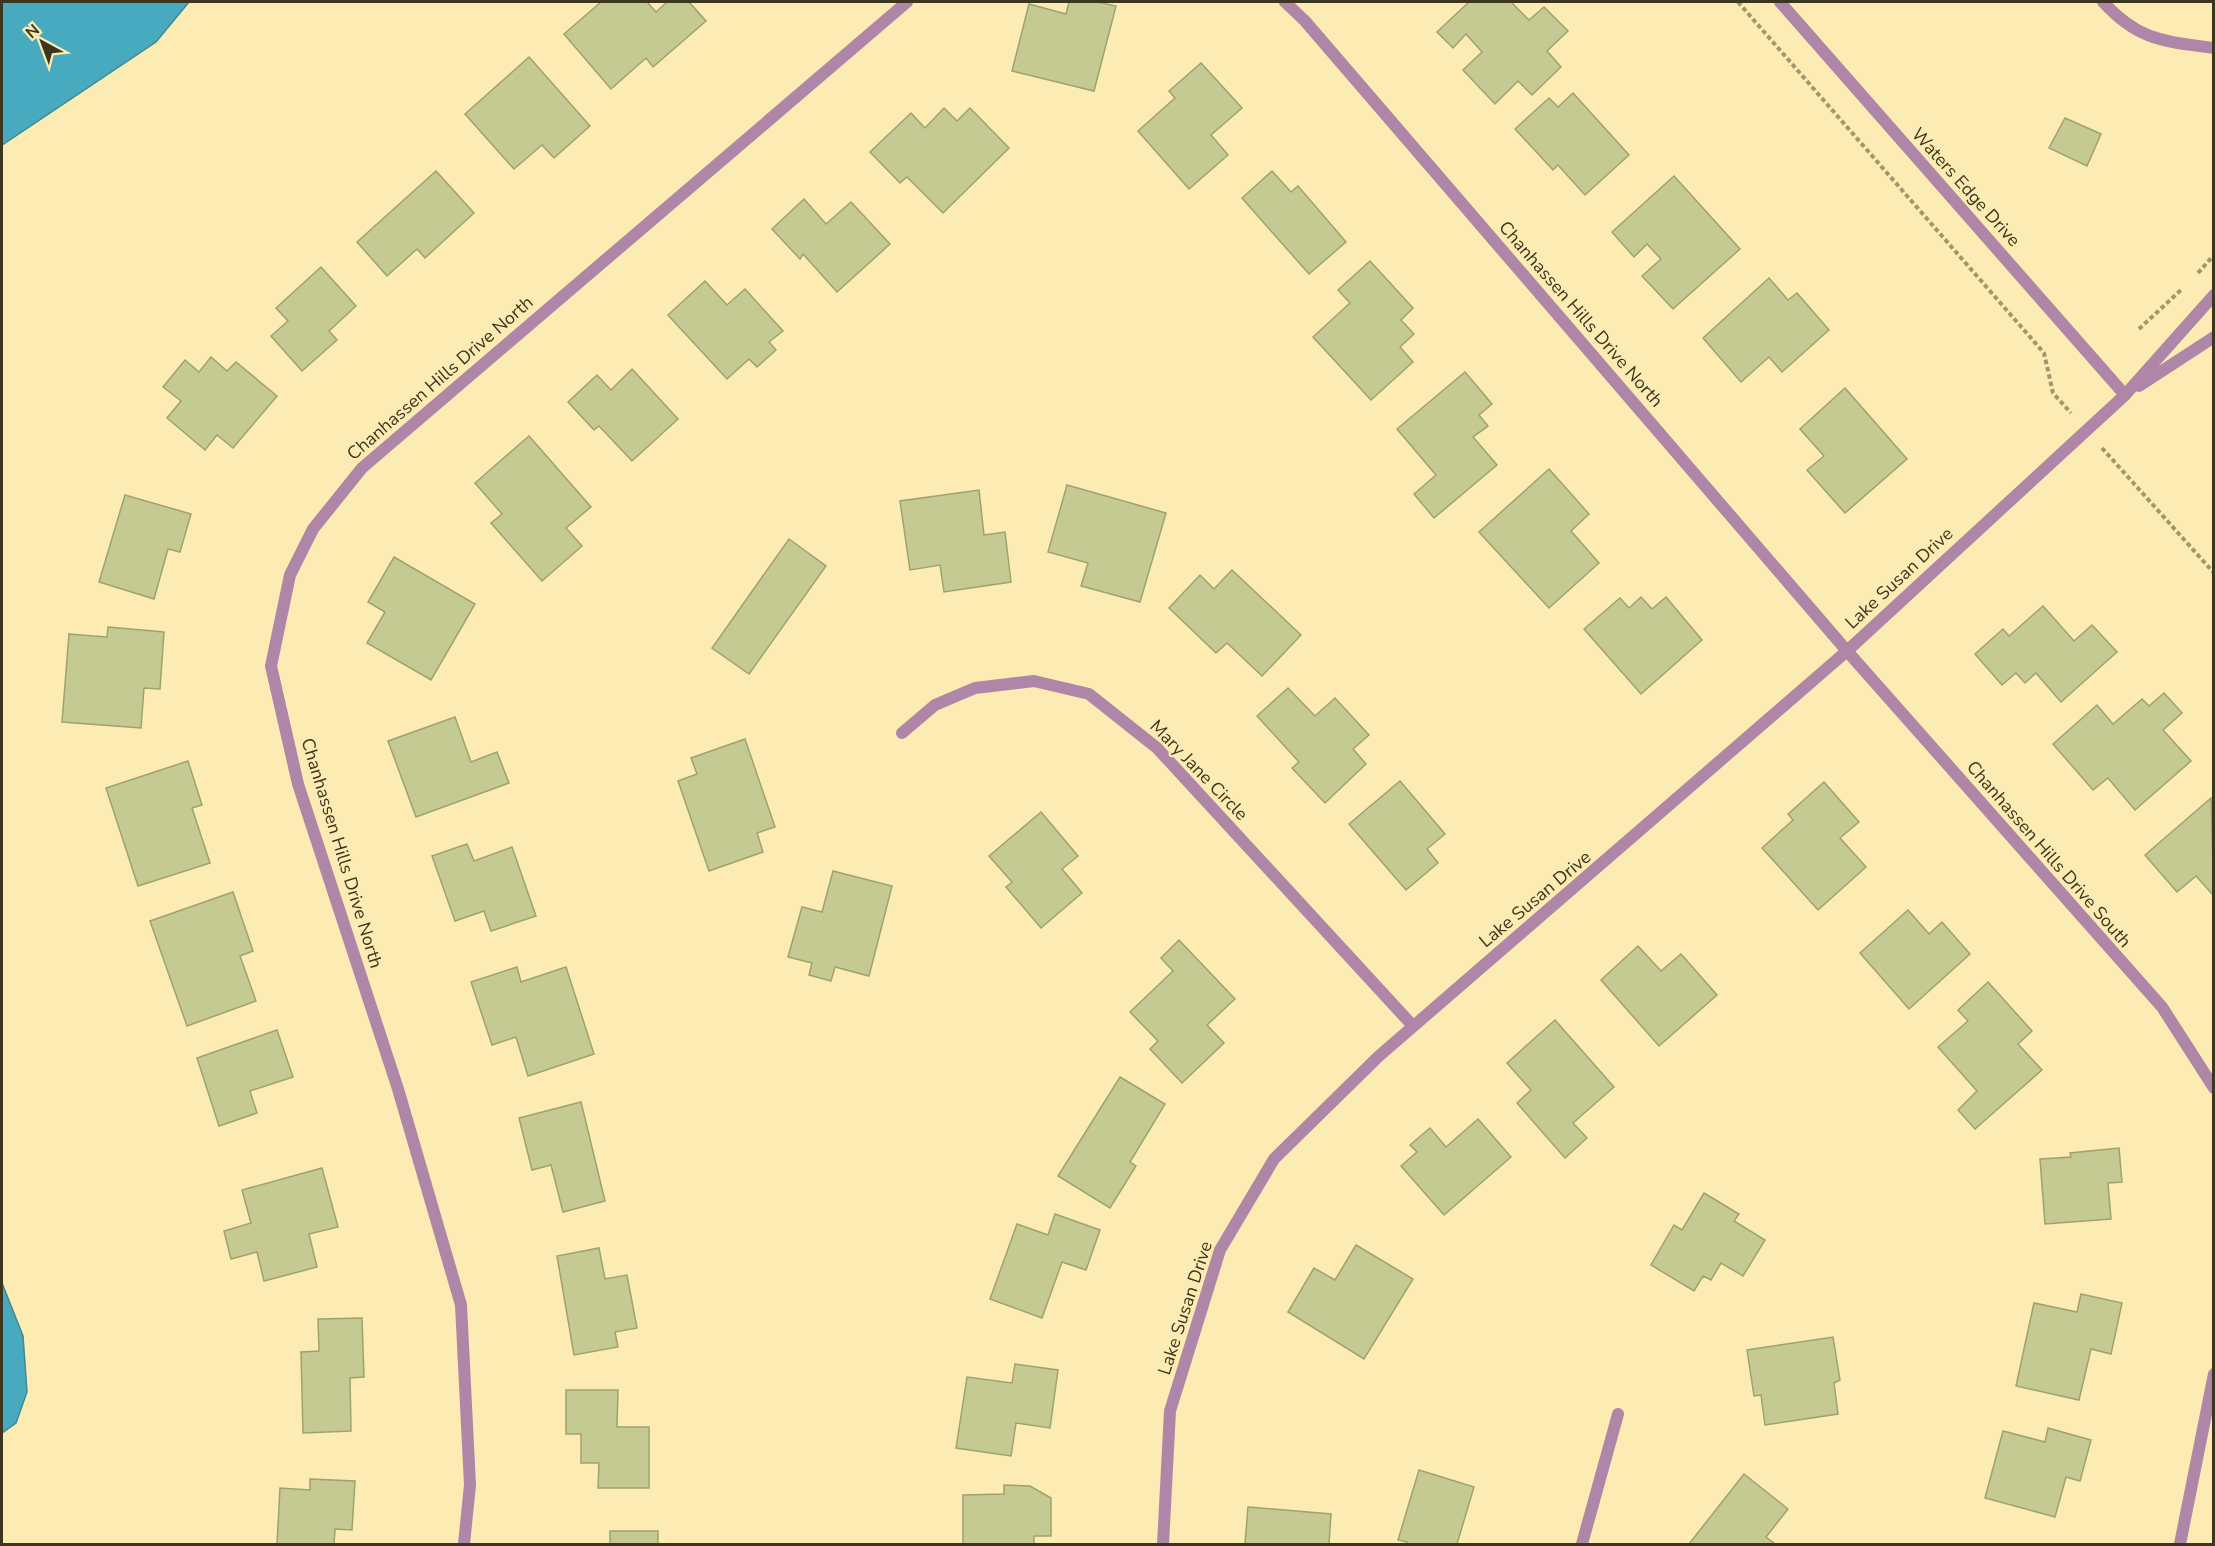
<svg xmlns="http://www.w3.org/2000/svg" width="2215" height="1546" viewBox="0 0 2215 1546" font-family="'Nunito Sans',sans-serif">
<rect width="100%" height="100%" fill="#fcebb2"/>
<!-- water -->
<g fill="#48aabe" stroke="#44878e" stroke-width="1.5">
<polygon points="2,2 189,2 156,42 2,145"/>
<polygon points="2,1283 23,1336 27,1392 16,1423 2,1433"/>
</g>
<!-- building -->
<g fill="#c4ca92" stroke="#9ea36d" stroke-width="1.5">
<polygon points="601,2 647,2 656,12 667,2 689,2 706,21 653,67 646,58 611,89 564,34"/>
<polygon points="1069,2 1098,2 1116,6 1094,91 1012,71 1029,4 1066,14"/>
<polygon points="1469,2 1511,2 1529,20 1544,7 1568,31 1547,51 1561,67 1532,95 1518,81 1495,104 1463,70 1482,52 1466,34 1453,48 1437,32"/>
<polygon points="529,57 590,126 554,158 542,145 514,169 465,114"/>
<polygon points="1201,63 1242,108 1211,135 1228,155 1189,189 1138,131 1175,98 1169,91"/>
<polygon points="1573,93 1629,155 1585,195 1558,165 1553,170 1515,129 1549,98 1558,107"/>
<polygon points="944,108 957,121 970,108 1009,148 943,213 907,177 900,183 870,152 911,113 925,128"/>
<polygon points="2065,118 2101,134 2087,166 2049,148"/>
<polygon points="436,171 474,213 425,258 417,249 387,276 357,242"/>
<polygon points="1272,171 1291,192 1298,186 1346,242 1309,274 1242,198"/>
<polygon points="1674,176 1740,249 1673,309 1642,276 1661,259 1647,244 1634,257 1612,232"/>
<polygon points="804,199 826,224 851,202 890,244 837,292 803,254 800,259 772,229"/>
<polygon points="1370,261 1413,308 1401,320 1414,334 1400,347 1413,362 1371,400 1313,337 1350,303 1338,290"/>
<polygon points="321,267 356,306 329,331 337,340 302,371 271,336 288,321 276,308"/>
<polygon points="1769,278 1788,300 1797,293 1829,330 1782,372 1769,357 1741,382 1703,338"/>
<polygon points="705,281 727,305 745,289 783,331 769,342 776,350 757,367 749,359 727,379 668,315"/>
<polygon points="211,357 227,371 236,362 277,396 233,448 217,435 205,450 167,418 181,401 163,387 185,360 199,372"/>
<polygon points="632,369 678,419 632,461 599,426 594,430 568,402 597,375 611,390"/>
<polygon points="1465,372 1492,404 1479,415 1488,426 1473,437 1497,465 1434,518 1414,494 1436,475 1397,429"/>
<polygon points="1845,388 1907,459 1845,513 1807,470 1824,456 1800,429"/>
<polygon points="529,436 591,507 566,528 582,546 542,581 491,523 502,514 475,483"/>
<polygon points="1549,469 1589,514 1571,531 1599,563 1549,608 1479,532"/>
<polygon points="1067,485 1166,513 1140,602 1081,586 1088,563 1048,552"/>
<polygon points="979,490 984,535 1005,532 1011,582 944,592 940,565 910,570 900,501"/>
<polygon points="125,495 191,514 180,552 168,549 154,599 99,582"/>
<polygon points="789,539 826,566 749,674 712,648"/>
<polygon points="394,557 475,604 431,680 367,643 385,612 368,602"/>
<polygon points="1232,570 1301,635 1262,676 1227,643 1216,653 1169,608 1200,575 1214,589"/>
<polygon points="1641,597 1652,609 1666,597 1702,640 1641,694 1584,629 1620,598 1629,608"/>
<polygon points="2043,606 2074,641 2092,625 2117,652 2061,702 2036,673 2025,683 2016,673 2002,685 1975,654 2003,629 2009,636"/>
<polygon points="108,627 164,632 160,689 144,688 141,728 62,722 69,634 107,637"/>
<polygon points="1288,688 1315,716 1335,698 1369,735 1353,749 1366,764 1325,803 1292,768 1299,762 1257,716"/>
<polygon points="2164,693 2182,713 2163,730 2191,761 2135,810 2108,778 2093,790 2053,744 2097,705 2113,724 2142,699 2149,706"/>
<polygon points="455,717 471,762 497,752 509,783 416,817 388,741"/>
<polygon points="745,739 775,827 757,833 763,852 709,871 678,781 697,774 691,758"/>
<polygon points="188,761 202,805 192,808 210,863 138,886 106,788"/>
<polygon points="1400,781 1445,834 1427,849 1438,863 1406,890 1349,824"/>
<polygon points="1824,782 1859,822 1840,838 1866,867 1818,910 1762,848 1793,820 1788,814"/>
<polygon points="2211,798 2214,896 2196,876 2177,892 2145,855"/>
<polygon points="1041,812 1078,856 1062,869 1082,893 1041,928 1006,887 1012,882 989,856"/>
<polygon points="467,844 474,861 512,847 536,916 491,931 484,911 455,921 432,856"/>
<polygon points="833,871 892,886 869,976 835,967 831,981 809,975 812,963 788,957 802,907 822,912"/>
<polygon points="233,892 253,951 240,956 256,1001 187,1026 150,921"/>
<polygon points="1908,910 1929,934 1942,922 1970,954 1909,1009 1860,953"/>
<polygon points="1179,940 1235,999 1207,1025 1224,1043 1182,1083 1150,1049 1158,1041 1130,1012 1173,971 1161,958"/>
<polygon points="1638,946 1661,971 1681,954 1717,995 1659,1046 1601,980"/>
<polygon points="517,967 521,982 566,967 594,1054 528,1076 516,1037 492,1045 471,982"/>
<polygon points="1988,982 2032,1031 2018,1044 2042,1070 1975,1129 1958,1110 1977,1091 1938,1047 1968,1021 1958,1010"/>
<polygon points="1555,1020 1614,1087 1573,1123 1587,1138 1565,1158 1517,1103 1531,1090 1507,1063"/>
<polygon points="277,1030 293,1077 250,1091 257,1113 219,1126 197,1058"/>
<polygon points="1120,1077 1165,1104 1130,1162 1136,1166 1110,1208 1058,1176"/>
<polygon points="581,1102 605,1201 563,1212 551,1165 532,1170 519,1118"/>
<polygon points="1478,1119 1511,1157 1444,1215 1401,1166 1417,1152 1410,1145 1430,1128 1446,1147"/>
<polygon points="2119,1148 2122,1182 2108,1183 2111,1219 2045,1224 2040,1159 2071,1157 2070,1153"/>
<polygon points="322,1168 338,1227 309,1234 317,1267 264,1281 257,1252 231,1259 224,1231 251,1223 242,1190"/>
<polygon points="1704,1193 1739,1214 1734,1221 1765,1240 1743,1276 1721,1263 1711,1280 1703,1276 1694,1291 1651,1265 1674,1225 1682,1230"/>
<polygon points="1055,1214 1100,1230 1086,1270 1062,1262 1042,1318 990,1299 1017,1224 1048,1235"/>
<polygon points="1356,1245 1413,1279 1364,1359 1288,1312 1314,1268 1335,1280"/>
<polygon points="599,1248 605,1279 627,1275 637,1328 615,1332 618,1347 574,1355 557,1256"/>
<polygon points="2081,1294 2122,1303 2111,1354 2091,1349 2079,1400 2016,1386 2034,1303 2077,1312"/>
<polygon points="362,1318 364,1377 350,1378 351,1431 303,1433 301,1352 319,1351 318,1319"/>
<polygon points="1833,1337 1840,1380 1834,1383 1838,1414 1765,1425 1761,1395 1754,1396 1747,1350"/>
<polygon points="1015,1364 1058,1370 1050,1428 1016,1423 1011,1456 956,1448 967,1377 1012,1383"/>
<polygon points="566,1390 618,1390 617,1427 649,1427 649,1488 598,1488 599,1463 581,1463 581,1434 566,1434"/>
<polygon points="2048,1428 2091,1440 2080,1481 2066,1477 2055,1517 1985,1498 2003,1431 2045,1442"/>
<polygon points="1419,1470 1474,1487 1457,1544 1406,1544 1407,1542 1398,1540"/>
<polygon points="1744,1474 1788,1509 1766,1537 1775,1544 1689,1544"/>
<polygon points="310,1479 355,1481 352,1530 335,1529 334,1544 277,1544 280,1488 310,1490"/>
<polygon points="1004,1485 1030,1486 1051,1498 1051,1536 1034,1536 1034,1544 963,1544 963,1495 1004,1494"/>
<polygon points="1248,1507 1331,1514 1329,1544 1245,1544"/>
<rect x="610" y="1531" width="48" height="13"/>
</g>
<g fill="none" stroke-linecap="round" stroke-linejoin="round">
<!-- path -->
<g stroke="#a2966d" stroke-width="4" stroke-dasharray="4.5 3" stroke-linecap="butt">
<polyline points="1738,2 2044,353 2053,393 2071,413"/>
<polyline points="2198,273 2214,255"/>
<polyline points="2139,329 2182,289"/>
<polyline points="2102,448 2214,573"/>
</g>
<!-- minor -->
<g stroke="#b086a8" stroke-width="12">
<polyline points="1285,2 1305,21 1847,651 2162,1007 2214,1088"/>
<polyline points="1780,2 2125,395"/>
<path d="M2103,2C2139,41 2163,41 2214,48"/>
<polyline points="2139,386 2214,337"/>
<polyline points="902,733 935,705 975,688 1034,681 1089,694 1157,748 1413,1026"/>
<polyline points="464,1544 470,1485 461,1305 398,1089 298,784 271,666 290,575 313,529 362,468 907,2"/>
<polyline points="1163,1544 1170,1411 1220,1250 1274,1159 1379,1056 1847,651 2125,395 2214,295"/>
<polyline points="1582,1544 1618,1414"/>
<polyline points="2180,1544 2214,1374"/>
</g>
</g>
<g text-anchor="middle" dominant-baseline="central" stroke-width="4.5" stroke-linejoin="round" paint-order="stroke">
<!-- street labels -->
<g font-size="18" fill="#3c351f" stroke="#fcebb2">
<text transform="translate(1966 187) rotate(48)">Waters Edge Drive</text>
<text transform="translate(1581 314) rotate(49)">Chanhassen Hills Drive North</text>
<text transform="translate(440 378) rotate(-41)">Chanhassen Hills Drive North</text>
<text transform="translate(1899 578) rotate(-43)">Lake Susan Drive</text>
<text transform="translate(1199 770) rotate(46)">Mary Jane Circle</text>
<text transform="translate(342 853) rotate(73)">Chanhassen Hills Drive North</text>
<text transform="translate(2049 854) rotate(49)">Chanhassen Hills Drive South</text>
<text transform="translate(1535 899) rotate(-40)">Lake Susan Drive</text>
<text transform="translate(1185 1308) rotate(-72)">Lake Susan Drive</text>
</g>
</g>
<!-- border -->
<rect width="2215" height="1546" fill="none" stroke="#3c351f" stroke-width="6"/>
<!-- north arrow -->
<g transform="translate(42 42) rotate(319)" stroke="#fcebb2" stroke-width="4.5" paint-order="stroke">
<path d="M0-4.5L10 22L0 15L-10 22Z" fill="#3c351f"/>
<text y="-9" font-size="16" font-weight="bold" text-anchor="middle" fill="#3c351f">N</text>
</g>
</svg>
